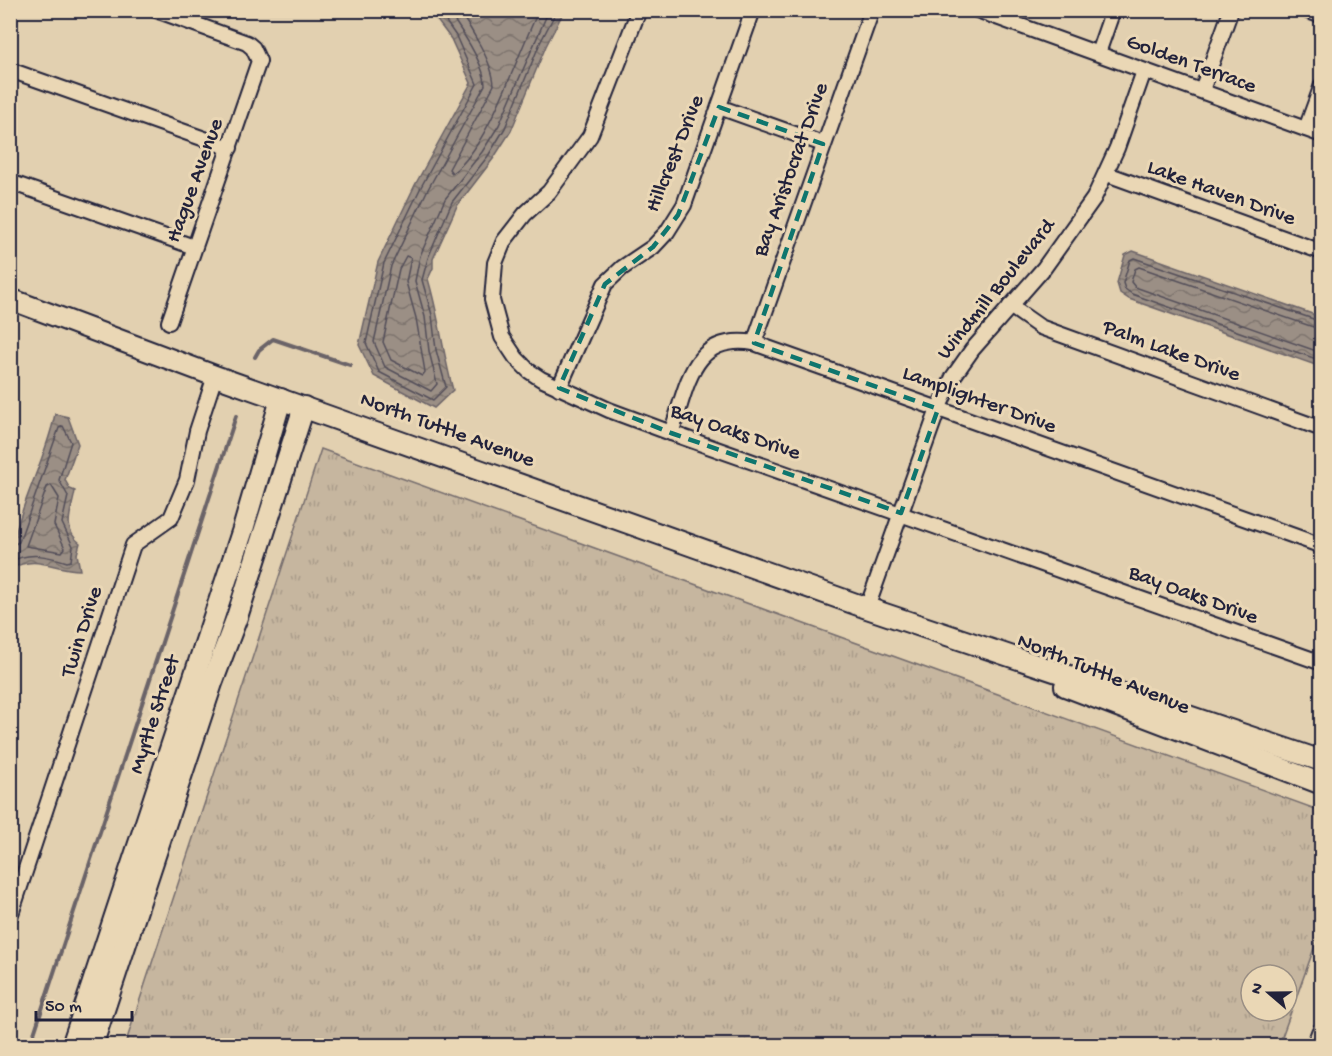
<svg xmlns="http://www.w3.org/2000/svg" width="1332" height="1056" viewBox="0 0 1332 1056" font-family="'Gochi Hand',sans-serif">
<defs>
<pattern id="grass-tufts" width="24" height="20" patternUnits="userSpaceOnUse" patternTransform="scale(1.5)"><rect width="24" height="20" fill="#c6b69f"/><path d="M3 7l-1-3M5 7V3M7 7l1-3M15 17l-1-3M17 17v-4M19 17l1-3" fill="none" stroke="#aa9c8a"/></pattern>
<pattern id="water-waves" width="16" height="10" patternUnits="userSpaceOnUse" patternTransform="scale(1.5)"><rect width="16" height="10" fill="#9b8f85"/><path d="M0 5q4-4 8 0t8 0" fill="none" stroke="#7e746e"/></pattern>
</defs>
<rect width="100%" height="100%" fill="#e2d0b0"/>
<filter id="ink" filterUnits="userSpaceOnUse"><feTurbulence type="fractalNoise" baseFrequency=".0167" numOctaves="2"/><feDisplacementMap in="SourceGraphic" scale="12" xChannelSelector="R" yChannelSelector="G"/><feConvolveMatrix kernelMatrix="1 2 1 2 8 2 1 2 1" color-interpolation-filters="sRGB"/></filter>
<g filter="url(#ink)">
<!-- grass -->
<path fill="url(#grass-tufts)" stroke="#746c6d" stroke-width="1.5" fill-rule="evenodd" d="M321,449L1321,811V929L1279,1045H125ZM1251,975H1287V1011H1251Z"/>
<!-- water -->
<g fill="url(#water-waves)" stroke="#6b6367" stroke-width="1.5">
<path d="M430,11H564L546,46L511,131L493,159L457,206L433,259V268L428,279C439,316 443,353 453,390L434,408L374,376L359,345L378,262L415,185L471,83L451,39Z"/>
<polygon points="1133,251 1321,317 1321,367 1129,299 1120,293 1117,283 1125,255"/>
<path d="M55,414L68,417L78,444L65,480L70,489L75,491C72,511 61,528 80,543L77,554L80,570C54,570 36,554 11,569C10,520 45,465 55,414Z"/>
</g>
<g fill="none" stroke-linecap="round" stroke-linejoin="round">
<!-- shore -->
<g stroke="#524e59" stroke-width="1.5">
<polyline points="438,10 456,36 477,84 421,187 384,263 366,343 379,372 433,400 446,387 436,350 432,315 422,280 428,258 452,202 488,156 505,128 540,43 557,10"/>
<path d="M447,10C460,28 485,64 485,85L427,191L391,266L374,342L385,367L431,391L437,384L429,351L425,317L415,281L420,256L445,199L482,152L499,125L549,10"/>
<path d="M458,10C471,28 493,63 494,85L449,169L452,173C488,149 518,52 539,10"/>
<polygon points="406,256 411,258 406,282 416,318 425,372 422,376 391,360 383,342 399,269"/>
<polyline points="1322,322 1134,258 1130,260 1123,283 1125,289 1132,294 1322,361"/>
<polyline points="1322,330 1139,267 1135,269 1131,282 1135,287 1322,353"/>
<polygon points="51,485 59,498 54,525 65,548 62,552 26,546 47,487"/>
<path d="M10,546L19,542L59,428L63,426L71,442L59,480L68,496L62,523L73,546L71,561L67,562C48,556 29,551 10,562"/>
</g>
<!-- stream -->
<g stroke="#6b6367" stroke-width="4">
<polyline points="255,357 259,350 273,339 350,365"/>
<polyline points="30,1046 236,416"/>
</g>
<!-- street casing -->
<g stroke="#22223b" stroke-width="18">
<g id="street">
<polyline points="156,10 247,43 253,48 259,61 169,322"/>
<polyline points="639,10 590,136 549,192 525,214 504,241 495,263 492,300 502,337 516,358 529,371 541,379 609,410 671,433 1322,663"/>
<polyline points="977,10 1322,135"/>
<polyline points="1305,10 1322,16"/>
<polyline points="1098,53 1113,10"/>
<polyline points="10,70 230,148"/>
<polyline points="1202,90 1231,10"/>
<polyline points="719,107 823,144"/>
<polyline points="1306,129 1322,85"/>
<polyline points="1107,174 1322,252"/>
<polyline points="10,182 194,247"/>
<polyline points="1010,306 1040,327 1322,429"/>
<polyline points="754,343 872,10"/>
<polyline points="559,388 605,284 622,268 653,247 667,232 684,205 753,10"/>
<path d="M671,433C688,386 691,333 754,343L1322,546"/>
<polyline points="867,608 938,409 953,377 972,350 1044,268 1094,198 1117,148 1144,71"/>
<polyline points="10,917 133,545 171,518 187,480 197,431 215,376"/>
</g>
</g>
<!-- secondary casing -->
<g stroke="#22223b" stroke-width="24">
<g id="secondary">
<polyline points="10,299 215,376 867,608 1322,761"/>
<polyline points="1065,686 1322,784"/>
<polyline points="72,1046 244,526 281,399"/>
<polyline points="92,1046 212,683 237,617 304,407"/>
<polyline points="1317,1046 1322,1033"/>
</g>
</g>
<!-- street -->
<use href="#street" stroke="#ead7b5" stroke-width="14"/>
<!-- secondary -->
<use href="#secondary" stroke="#ead7b5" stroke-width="20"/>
</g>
</g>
<!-- marked area -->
<path fill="none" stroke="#0f766e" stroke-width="4.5" stroke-dasharray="12 8" stroke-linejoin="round" d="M719,107L823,144L754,343L938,409L901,513L671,433L559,388L605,284L653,247L678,215Z"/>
<g text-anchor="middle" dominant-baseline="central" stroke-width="6" stroke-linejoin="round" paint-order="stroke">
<!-- street labels -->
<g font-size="22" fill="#22223b" stroke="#ead7b5">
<text transform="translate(1191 65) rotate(20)">Golden Terrace</text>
<text transform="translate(676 154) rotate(-68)">Hillcrest Drive</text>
<text transform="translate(792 170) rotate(-70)">Bay Aristocrat Drive</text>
<text transform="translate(196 181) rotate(-70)">Hague Avenue</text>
<text transform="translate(1221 194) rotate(20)">Lake Haven Drive</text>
<text transform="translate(997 290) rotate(-51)">Windmill Boulevard</text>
<text transform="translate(1171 352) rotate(20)">Palm Lake Drive</text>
<text transform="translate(979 401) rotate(20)">Lamplighter Drive</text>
<text transform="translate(447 431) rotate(20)">North Tuttle Avenue</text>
<text transform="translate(735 433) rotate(19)">Bay Oaks Drive</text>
<text transform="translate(1193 596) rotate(20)">Bay Oaks Drive</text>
<text transform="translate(83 632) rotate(-72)">Twin Drive</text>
<text transform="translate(1103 675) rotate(22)">North Tuttle Avenue</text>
<text transform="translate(156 715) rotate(-72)">Myrtle Street</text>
</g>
</g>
<!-- margin -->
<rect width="1332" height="1056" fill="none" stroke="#ead7b5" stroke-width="36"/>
<rect x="18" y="18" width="1296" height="1020" fill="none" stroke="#22223b" stroke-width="2" filter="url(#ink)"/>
<!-- north arrow -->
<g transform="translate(1269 993) rotate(290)"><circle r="28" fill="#ead7b5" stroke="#9a8f84" stroke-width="1.5"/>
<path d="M0-4.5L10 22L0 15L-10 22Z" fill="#22223b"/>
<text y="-9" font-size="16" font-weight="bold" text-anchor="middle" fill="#22223b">N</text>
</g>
<!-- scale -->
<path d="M36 1011v9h96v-9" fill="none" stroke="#22223b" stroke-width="3"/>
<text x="45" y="1011" font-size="18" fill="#22223b" stroke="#ead7b5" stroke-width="4.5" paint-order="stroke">50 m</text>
</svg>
